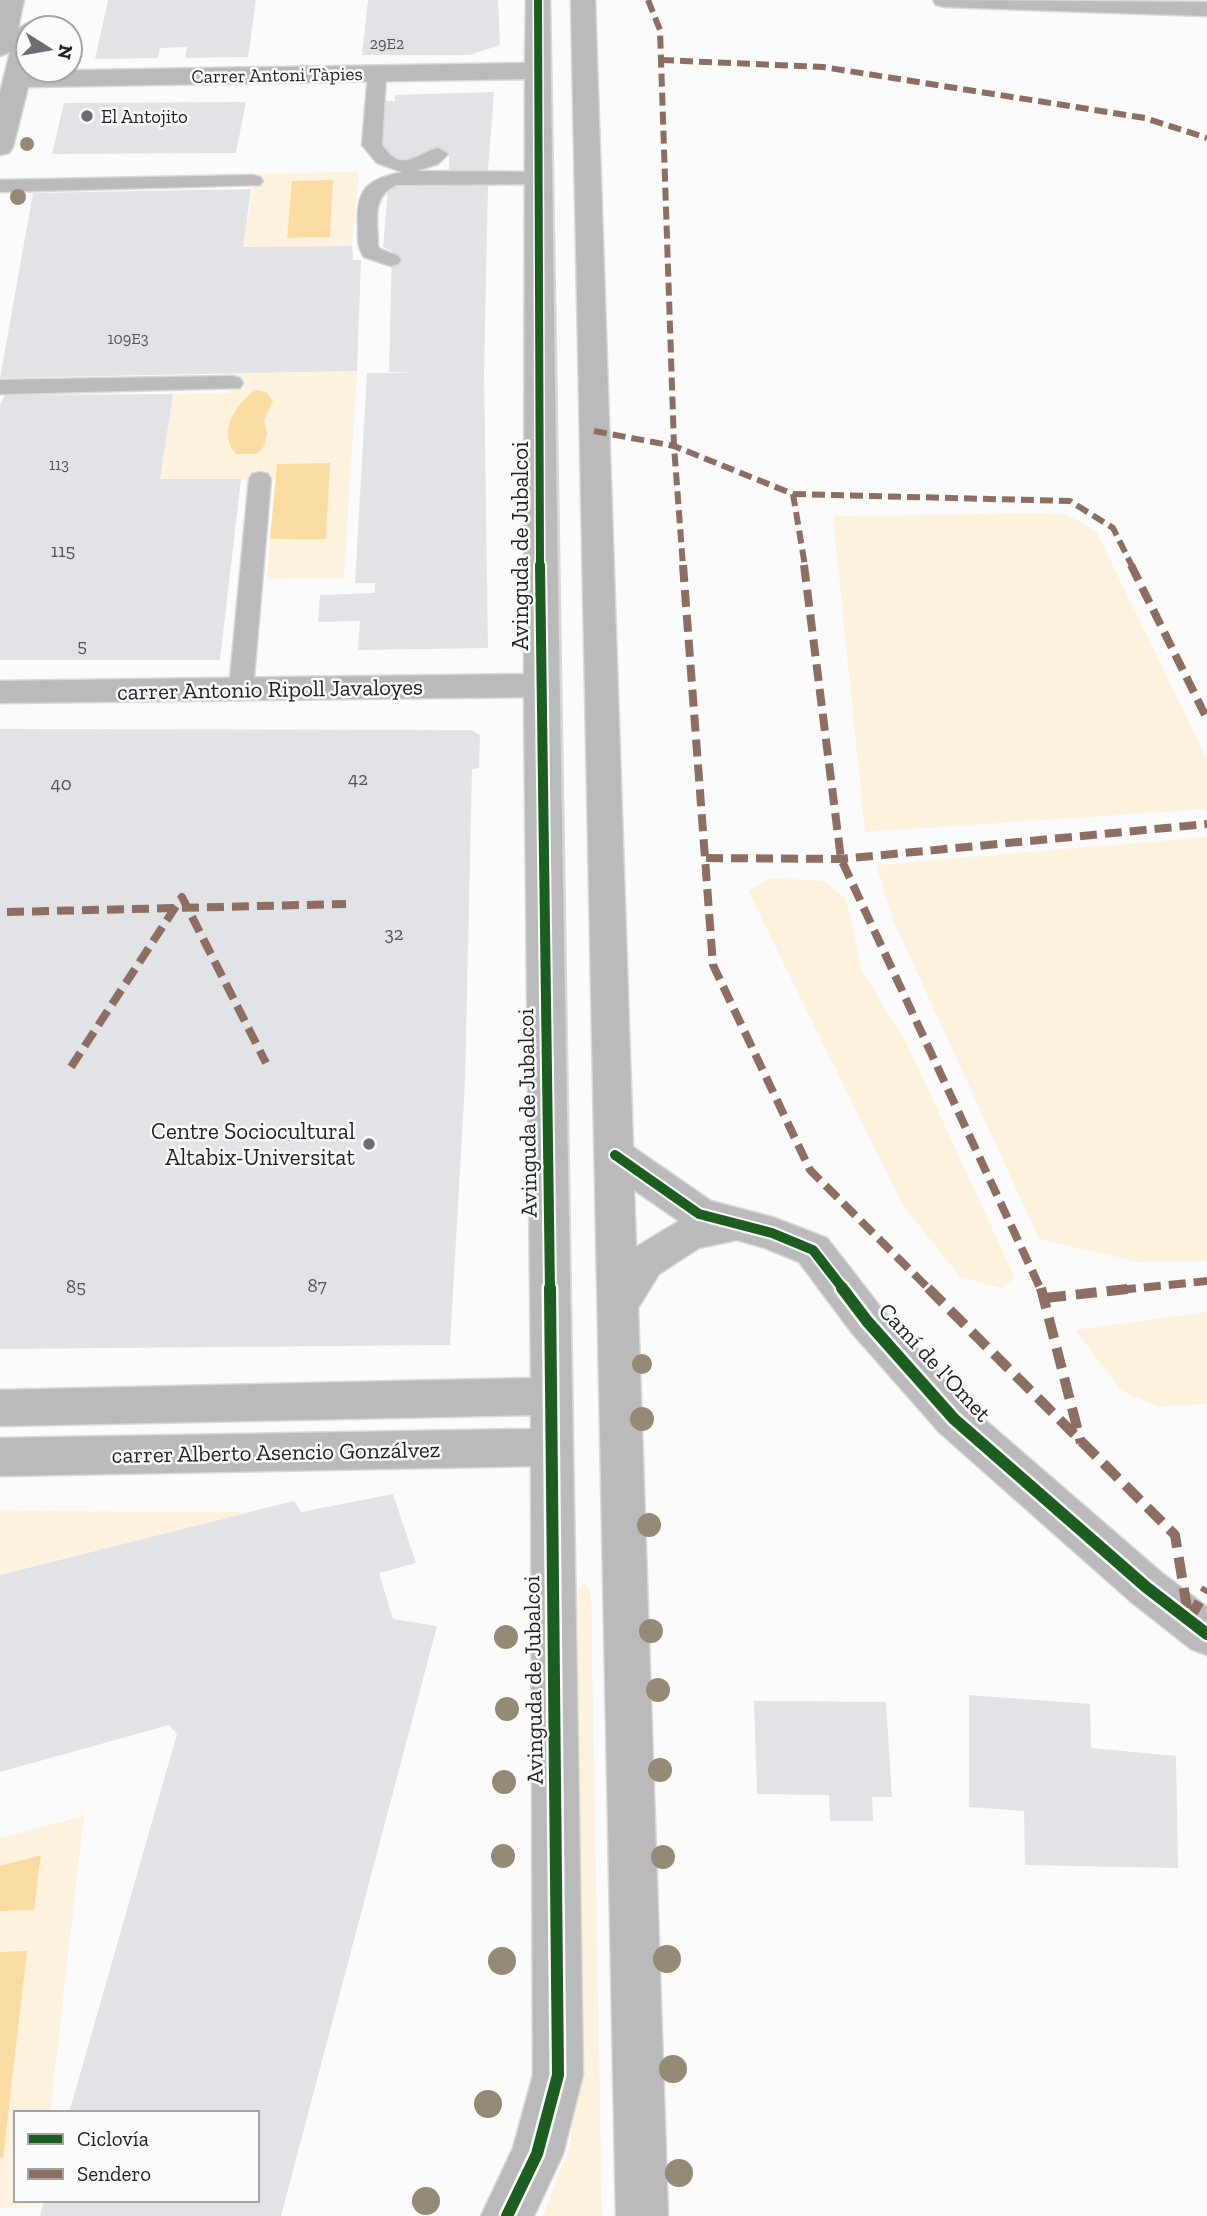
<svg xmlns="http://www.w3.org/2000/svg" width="1207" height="2216" viewBox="0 0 1207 2216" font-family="'Zilla Slab',serif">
<rect width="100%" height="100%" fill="#fbfbfb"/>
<!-- green -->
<g fill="#fdf2de">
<polygon points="359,172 352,246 243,247 255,174"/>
<polygon points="357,371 344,578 267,579 270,540 326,538 276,479 160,479 173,394 230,393 232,374"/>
<polygon points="1064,513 1096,531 1207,759 1207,809 865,832 833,516"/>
<polygon points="1207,837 1207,1261 1138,1262 1039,1239 894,922 876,865"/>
<polygon points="771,878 824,881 846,899 862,971 908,1046 1015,1278 1000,1288 960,1277 902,1204 748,891"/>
<polygon points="1207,1312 1207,1404 1158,1407 1122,1391 1075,1330"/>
<polygon points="0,1511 249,1512 0,1575"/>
<polygon points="583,1582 591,1592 602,2216 543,2216 570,2144 580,2048 577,1592"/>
<polygon points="84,1816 50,2113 16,2113 16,2200 41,2200 40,2207 0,2208 0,1838"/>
</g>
<!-- water -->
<g fill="#fadca3">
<polygon points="333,180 330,237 287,238 292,181"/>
<path d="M255,390L266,392L273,401L264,420L267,434L263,448L256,454H236C217,432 235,405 255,390Z"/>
<polygon points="330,463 326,539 270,539 277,464"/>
<polygon points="41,1855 34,1910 0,1911 0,1866"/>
<polygon points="27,1951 3,2158 0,2158 0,1952"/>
</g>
<!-- building -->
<g fill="#e2e3e7">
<polygon points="108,0 256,0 248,57 185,58 187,47 160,48 158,58 95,59"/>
<polygon points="368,0 498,0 500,45 470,55 362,55"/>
<polygon points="494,92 488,170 449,171 449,154 427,155 419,159 406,160 393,158 381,147 386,101 395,101 395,95"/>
<polygon points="246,102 236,153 52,154 64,103"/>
<polygon points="488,186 484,372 488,648 358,650 360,621 318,622 320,595 375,593 375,583 355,583 367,373 417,373 389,372 392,251 383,247 388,187"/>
<polygon points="251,189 243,247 352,246 353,260 361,260 357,371 0,378 33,193"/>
<polygon points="173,394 160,479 241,479 220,660 0,660 0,405 5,395"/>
<polygon points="0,729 471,730 480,735 479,768 472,769 465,1082 450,1345 0,1349"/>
<polygon points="393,1494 416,1563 379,1573 393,1619 437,1626 281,2216 40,2216 44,2200 257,2200 257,2113 69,2113 177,1734 169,1725 0,1772 0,1575 294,1501 301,1512"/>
<polygon points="969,1695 1090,1704 1091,1748 1176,1756 1178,1868 1025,1865 1024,1811 969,1807"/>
<polygon points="754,1701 886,1702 892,1797 872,1797 873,1821 830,1821 829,1795 757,1794"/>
</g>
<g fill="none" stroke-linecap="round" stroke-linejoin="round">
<!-- service casing -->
<g stroke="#d8d8d9" stroke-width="3">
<g id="service">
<path d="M377,68L386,74L382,145C402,175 417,153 438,148L448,154L438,164L416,171L540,172L550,178L540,184L396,185C370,198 378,221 378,246L380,249L398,256L401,260L398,264L391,266L364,257C357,247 358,237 358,225C356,187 368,180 402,172L377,163L362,145L368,74Z"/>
<polygon points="253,175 260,177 263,181 260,185 0,192 0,180"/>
<polygon points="232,376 240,378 243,383 240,388 0,394 0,380"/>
<polygon points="260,472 268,474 271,479 253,689 250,695 241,697 232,695 229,689 249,479 252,474"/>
</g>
</g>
<!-- minor casing -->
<g stroke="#d8d8d9" stroke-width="3">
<g id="minor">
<path d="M0,0H24L18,28L28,23L39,28H28V70L31,71L525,63L526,0H550C558,691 573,1383 583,2075L563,2154L534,2216H481L513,2148L533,2075L531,1466L0,1476V1438L531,1429V1415L0,1426V1390L531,1378L524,697L0,703V681L524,674L525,79L28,87L13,147L9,153L0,155V93L10,52L0,56Z"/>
<path d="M571,0H595L633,1147L711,1201L772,1217L827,1238L882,1309L969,1406L1162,1573L1207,1607V1655L1191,1649L1130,1601L939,1432L852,1333L799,1262L765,1248L737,1240L699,1248L659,1274L638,1308L668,2216H616ZM634,1190L679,1221L636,1247Z"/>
<polygon points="933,0 1207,2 1207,16 945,7 936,5"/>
</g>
</g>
<!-- service -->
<use href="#service" fill="#bababd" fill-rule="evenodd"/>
<!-- minor -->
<use href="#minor" fill="#bababd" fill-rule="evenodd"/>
<!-- quiet-far2 -->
<g stroke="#8d6e63" stroke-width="6" stroke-dasharray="13 6" stroke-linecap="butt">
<polyline points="648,0 660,30 674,446 683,566"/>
<polyline points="661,60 823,67 1145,118 1207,138"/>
<polyline points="594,431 674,446 793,494 805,566"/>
<polyline points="793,494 1070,501 1113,528 1132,566"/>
</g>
<!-- quiet-far1 -->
<g stroke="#8d6e63" stroke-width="8" stroke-dasharray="17 8" stroke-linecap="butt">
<polyline points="683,565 713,965 810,1170 930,1290"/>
<polyline points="804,565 841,859 1041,1290"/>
<polyline points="1131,565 1207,719"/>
<polyline points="706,858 841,859 1207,824"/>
<polyline points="7,912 346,904"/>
<polyline points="71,1067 182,897 266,1063"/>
<polyline points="1119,1290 1207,1281"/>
</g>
<!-- quiet -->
<g stroke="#8d6e63" stroke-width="10" stroke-dasharray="21 10" stroke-linecap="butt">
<polyline points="928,1288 1175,1535 1189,1620"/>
<polyline points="1041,1288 1081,1443"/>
<polyline points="1045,1298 1136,1288"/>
<polyline points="1189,1620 1207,1588"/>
</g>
<!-- cycleway-far2 casing -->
<g stroke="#fbfbfb" stroke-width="11">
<polyline id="cycleway-far2" points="538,0 540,566"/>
</g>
<!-- cycleway-far1 casing -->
<g stroke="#fbfbfb" stroke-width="14">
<g id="cycleway-far1">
<polyline points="540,565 550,1290"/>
<polyline points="615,1155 699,1214 772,1233 813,1250 844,1290"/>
</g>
</g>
<!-- cycleway casing -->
<g stroke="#fbfbfb" stroke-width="17">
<g id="cycleway">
<polyline points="842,1288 867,1321 954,1419 1146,1587 1207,1634"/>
<polyline points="507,2216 537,2154 558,2075 550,1288"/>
</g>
</g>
<!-- cycleway-far2 -->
<use href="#cycleway-far2" stroke="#1b5e20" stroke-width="8"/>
<!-- cycleway-far1 -->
<use href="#cycleway-far1" stroke="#1b5e20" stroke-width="10"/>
<!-- cycleway -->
<use href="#cycleway" stroke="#1b5e20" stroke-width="12"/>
</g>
<!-- trees -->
<g fill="#948a76">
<circle cx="27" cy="144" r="7"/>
<circle cx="18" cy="197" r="8"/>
<circle cx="642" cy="1364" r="10"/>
<circle cx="642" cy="1419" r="12"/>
<circle cx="649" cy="1525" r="12"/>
<circle cx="651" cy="1631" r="12"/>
<circle cx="506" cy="1637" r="12"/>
<circle cx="658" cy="1690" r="12"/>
<circle cx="507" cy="1709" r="12"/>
<circle cx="660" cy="1770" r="12"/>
<circle cx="504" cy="1782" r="12"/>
<circle cx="503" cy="1856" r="12"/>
<circle cx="663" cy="1857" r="12"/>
<circle cx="667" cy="1959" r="14"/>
<circle cx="502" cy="1961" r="14"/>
<circle cx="673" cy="2069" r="14"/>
<circle cx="488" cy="2104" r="14"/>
<circle cx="679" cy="2173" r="14"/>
<circle cx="426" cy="2201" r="14"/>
</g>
<!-- markers -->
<g fill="#6c6d72" stroke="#fbfbfb" stroke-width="2.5">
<circle cx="87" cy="116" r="7"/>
<circle cx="369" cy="1144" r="7"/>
</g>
<g text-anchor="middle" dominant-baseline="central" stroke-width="5" stroke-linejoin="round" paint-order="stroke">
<!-- far-number labels -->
<g font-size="16" fill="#53545b">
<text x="387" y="43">29E2</text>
<text x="128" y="338">109E3</text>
<text x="59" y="464">113</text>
</g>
<!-- far-street labels -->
<g font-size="19" fill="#1f2128" stroke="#fbfbfb">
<text transform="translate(277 75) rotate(-1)">Carrer Antoni Tàpies</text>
</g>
<!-- far-poi labels -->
<g font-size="19" fill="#1f2128" stroke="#fbfbfb" text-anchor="start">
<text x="101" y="116">El Antojito</text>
</g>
<!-- number labels -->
<g font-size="19" fill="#53545b">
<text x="63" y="550">115</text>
<text x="82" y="645">5</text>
<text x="358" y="778">42</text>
<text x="61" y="783">40</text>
<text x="394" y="933">32</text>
<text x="317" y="1285">87</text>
<text x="76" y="1286">85</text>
</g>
<!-- street labels -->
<g font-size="23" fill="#1f2128" stroke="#fbfbfb">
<text transform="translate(520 546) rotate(-90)">Avinguda de Jubalcoi</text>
<text transform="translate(270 689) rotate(-1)">carrer Antonio Ripoll Javaloyes</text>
<text transform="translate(527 1113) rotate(-91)">Avinguda de Jubalcoi</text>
<text transform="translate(935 1362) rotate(47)">Camí de l'Omet</text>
<text transform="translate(276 1452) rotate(-1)">carrer Alberto Asencio Gonzálvez</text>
<text transform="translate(533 1680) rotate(-91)">Avinguda de Jubalcoi</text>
</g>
<!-- poi labels -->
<g font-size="23" fill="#1f2128" stroke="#fbfbfb" text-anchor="end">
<text x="355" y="1131">Centre Sociocultural<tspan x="355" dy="26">Altabix-Universitat</tspan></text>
</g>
</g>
<!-- legend -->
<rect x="14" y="2111" width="245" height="91" fill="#fbfbfb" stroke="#a3a4a7" stroke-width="2"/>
<rect x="28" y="2134" width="35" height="10" fill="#1b5e20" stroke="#a3a4a7" stroke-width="2"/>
<text x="77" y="2146" font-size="21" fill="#1f2128">Ciclovía</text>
<rect x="28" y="2169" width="35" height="10" fill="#8d6e63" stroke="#a3a4a7" stroke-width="2"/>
<text x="77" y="2181" font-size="21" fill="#1f2128">Sendero</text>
<!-- north arrow -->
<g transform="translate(49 49) rotate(101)"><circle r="33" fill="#fbfbfb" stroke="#a3a4a7" stroke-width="2"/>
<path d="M0-5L12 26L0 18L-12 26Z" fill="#6c6d72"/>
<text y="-10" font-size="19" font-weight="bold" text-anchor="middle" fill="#1f2128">N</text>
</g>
</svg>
